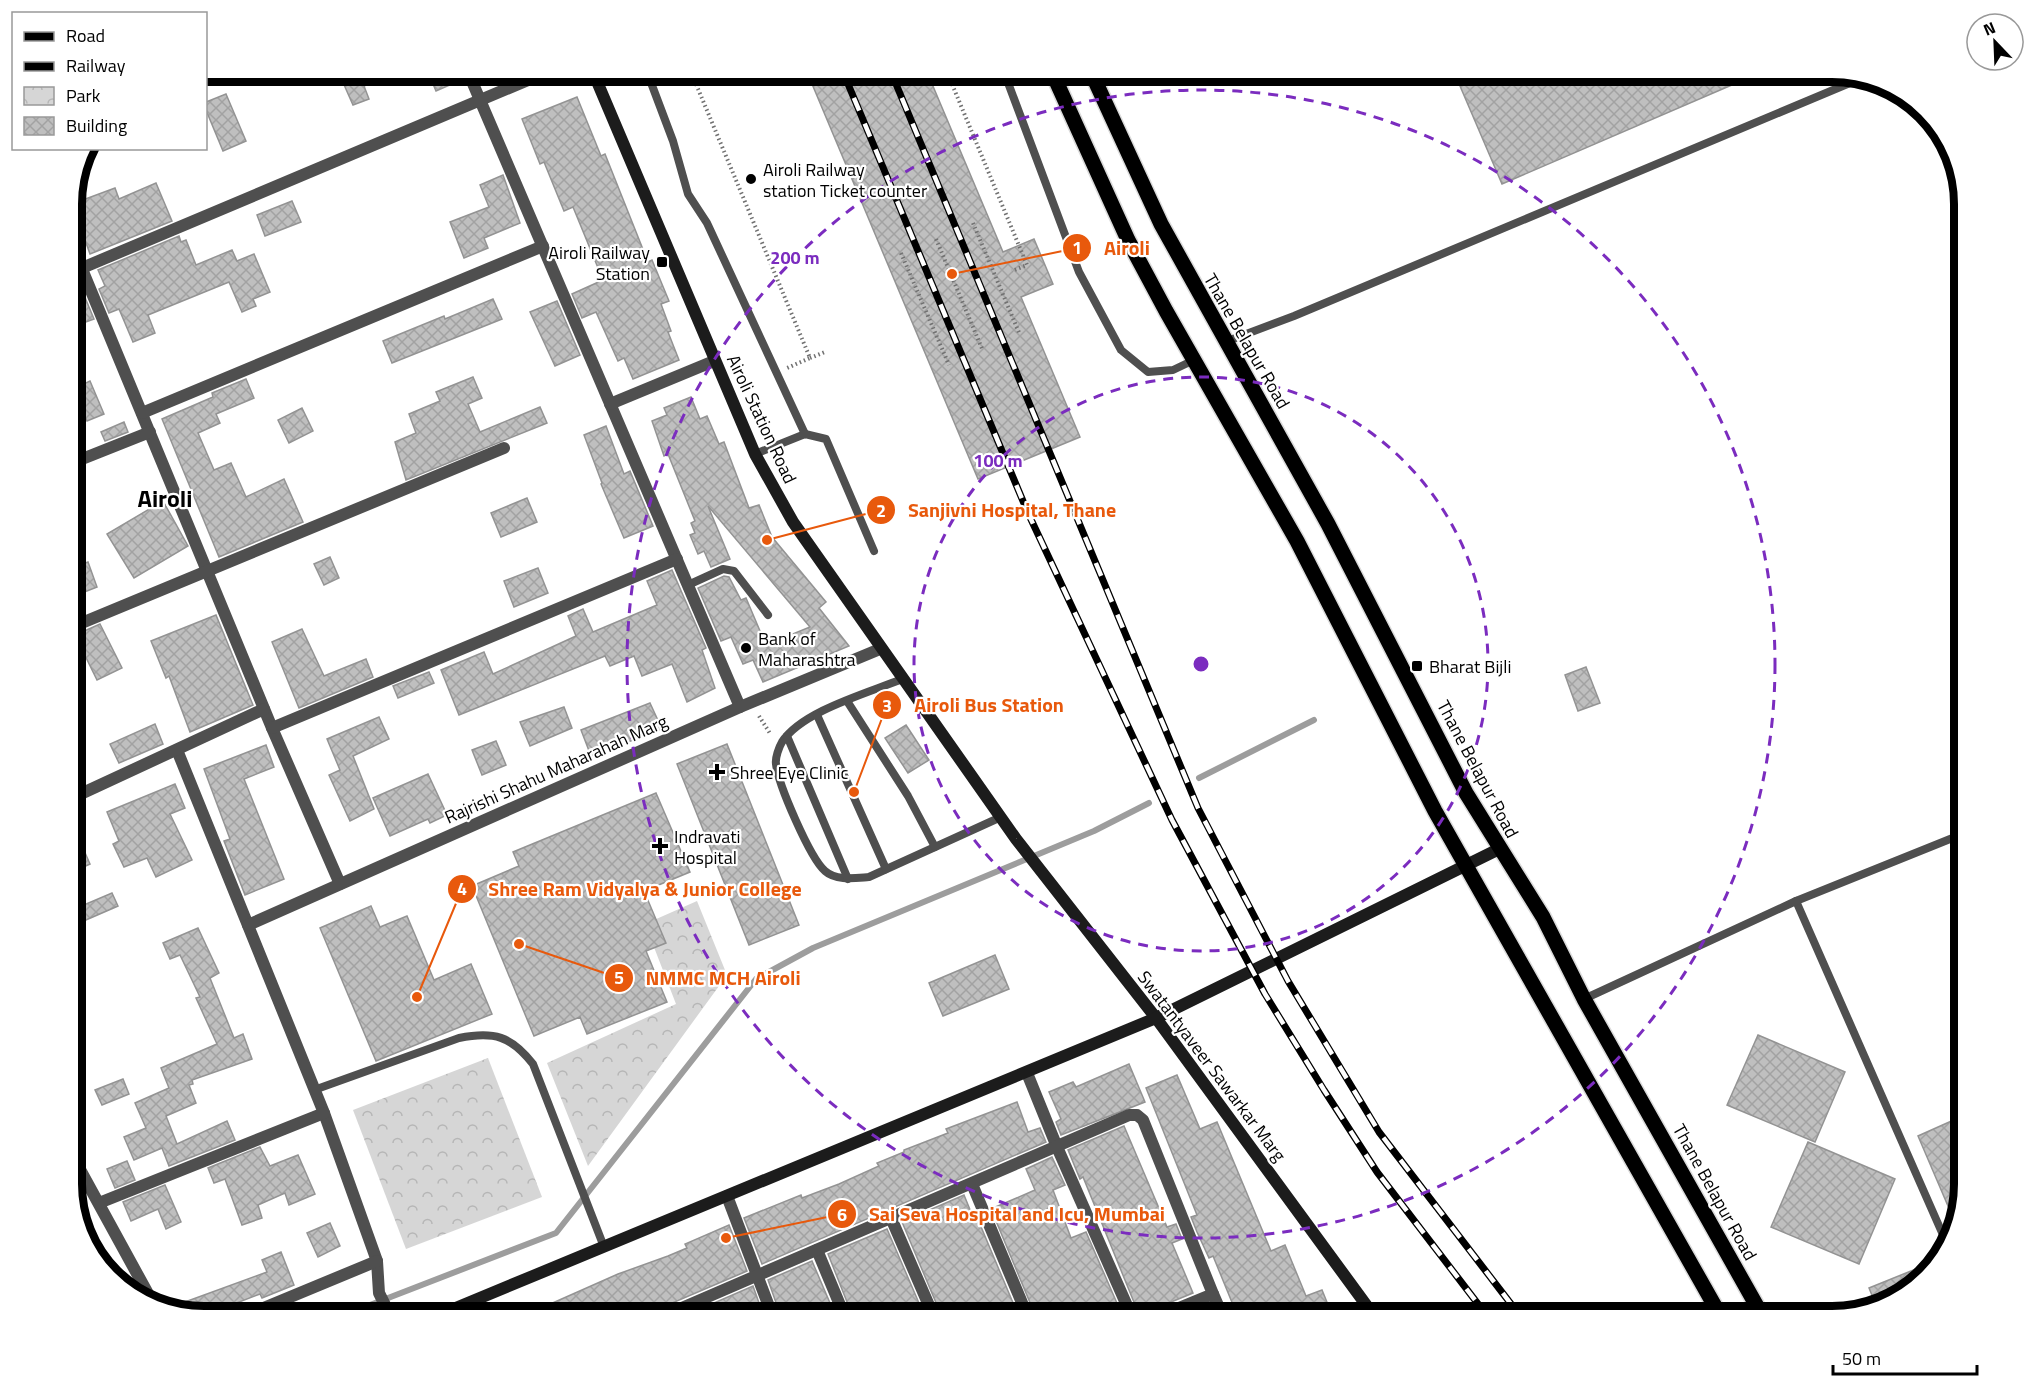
<svg xmlns="http://www.w3.org/2000/svg" width="2037" height="1389" viewBox="0 0 2037 1389" font-family="'Titillium Web',sans-serif">
<defs>
<pattern id="park-crowns" width="20" height="18" patternUnits="userSpaceOnUse" patternTransform="scale(1.5)"><rect width="20" height="18" fill="#d6d6d6"/><path d="M2 6a3 3 0 1 1 6 0M12 15a3 3 0 1 1 6 0" fill="none" stroke="#b6b6b6"/></pattern>
<pattern id="building-cross-hatch" width="8" height="8" patternUnits="userSpaceOnUse" patternTransform="scale(1.5)"><rect width="8" height="8" fill="#bfbfbf"/><path d="M0 0l8 8M0 8l8-8" fill="none" stroke="#a2a2a2"/></pattern>
</defs>
<rect width="100%" height="100%" fill="#fff"/>
<!-- park -->
<g fill="url(#park-crowns)">
<polygon points="697,901 727,975 588,1166 547,1063 676,1004 645,924"/>
<polygon points="488,1058 542,1197 406,1249 353,1110"/>
</g>
<g fill="none" stroke-linecap="round" stroke-linejoin="round">
<!-- stream -->
<g stroke="#9d9d9d" stroke-width="6">
<polyline points="1199,778 1314,720"/>
<polyline points="339,1317 556,1233 756,979 813,948 1094,831 1149,803"/>
</g>
</g>
<!-- building -->
<g fill="url(#building-cross-hatch)" stroke="#939393" stroke-width="1.5">
<polygon points="355,72 396,72 364,86 369,99 353,105 341,78"/>
<polygon points="428,72 449,72 454,83 436,91"/>
<polygon points="807,72 927,72 1003,252 1034,239 1053,284 1021,297 1080,437 978,479"/>
<polygon points="1454,72 1762,72 1502,184"/>
<polygon points="226,94 246,141 223,151 206,110 206,102"/>
<polygon points="577,97 601,156 605,154 648,262 652,260 669,301 661,304 671,331 668,332 679,360 633,379 624,358 618,361 596,312 582,318 572,294 603,280 573,207 564,211 544,162 540,164 522,119"/>
<polygon points="503,175 520,223 484,238 488,248 464,258 450,222 489,207 480,185"/>
<polygon points="156,183 172,221 90,254 72,204 115,188 119,199"/>
<polygon points="292,201 301,222 265,236 257,215"/>
<polygon points="179,236 181,242 186,240 196,265 232,250 237,261 254,254 270,292 253,299 256,306 242,312 229,282 148,315 155,333 133,342 119,309 109,313 99,289 105,286 98,270"/>
<polygon points="84,295 94,319 72,327 72,300"/>
<polygon points="493,299 502,319 392,363 383,341 444,316 445,319"/>
<polygon points="557,301 580,355 555,366 530,312"/>
<polygon points="473,377 482,398 468,404 480,432 540,407 547,423 406,480 395,442 416,433 409,414 440,401 436,392"/>
<polygon points="246,379 254,398 216,414 220,423 198,433 214,470 231,463 246,497 284,479 303,522 219,557 162,419 213,397 212,393"/>
<polygon points="90,381 104,414 87,421 73,389"/>
<polygon points="691,397 700,419 707,416 719,444 724,442 749,508 759,505 772,537 826,602 819,608 849,646 763,682 753,660 743,664 731,637 721,641 698,588 724,576 729,577 741,600 746,598 766,645 810,627 708,506 730,559 711,567 704,551 698,554 690,535 695,533 691,523 695,521 668,454 664,456 652,421 667,415 664,408"/>
<polygon points="302,408 313,431 289,443 278,420"/>
<polygon points="124,422 128,432 105,441 101,432"/>
<polygon points="606,426 624,474 630,471 653,526 624,538 601,484 602,483 584,435"/>
<polygon points="527,498 537,522 501,537 491,513"/>
<polygon points="163,501 188,546 134,578 107,534"/>
<polygon points="330,557 339,578 324,585 314,564"/>
<polygon points="88,562 97,587 72,597 72,568"/>
<polygon points="538,568 548,593 514,607 504,581"/>
<polygon points="672,570 706,648 702,650 715,688 687,702 672,664 642,676 634,656 610,666 605,656 459,715 441,670 484,652 493,674 576,636 568,616 583,609 593,632 657,605 647,581"/>
<polygon points="216,615 253,705 190,732 169,676 166,678 151,641"/>
<polygon points="100,624 122,668 97,680 75,635"/>
<polygon points="302,629 324,676 366,659 373,677 299,708 272,642"/>
<polygon points="1586,667 1600,703 1578,711 1565,675"/>
<polygon points="429,672 434,683 398,698 393,686"/>
<polygon points="650,703 662,729 591,756 581,730"/>
<polygon points="564,707 572,728 530,746 520,722"/>
<polygon points="379,717 389,739 353,756 374,809 350,821 329,775 340,770 327,739"/>
<polygon points="155,724 163,744 119,763 110,744"/>
<polygon points="906,725 929,760 908,773 885,738"/>
<polygon points="496,741 506,765 482,775 472,750"/>
<polygon points="727,744 799,925 749,945 677,764"/>
<polygon points="266,745 274,767 244,779 284,879 245,895 224,841 230,839 204,769"/>
<polygon points="428,774 447,815 430,823 428,819 390,836 373,798"/>
<polygon points="175,784 185,808 170,814 192,860 156,877 147,858 124,867 113,844 119,841 107,812"/>
<polygon points="656,793 690,872 644,891 666,943 646,951 667,1002 587,1034 580,1017 534,1036 472,886 519,866 513,852"/>
<polygon points="72,823 90,864 72,872"/>
<polygon points="112,893 118,906 72,926 72,910"/>
<polygon points="371,906 380,927 407,916 434,980 471,964 492,1014 376,1061 320,928"/>
<polygon points="198,928 219,973 210,978 234,1038 243,1034 252,1059 192,1080 193,1084 189,1085 196,1103 166,1116 177,1144 227,1121 235,1140 169,1166 162,1148 134,1160 124,1137 146,1128 135,1103 169,1088 161,1068 217,1044 196,998 200,997 180,955 170,959 163,943"/>
<polygon points="995,955 1009,989 943,1016 929,983"/>
<polygon points="1758,1035 1845,1072 1815,1142 1727,1105"/>
<polygon points="1129,1064 1145,1102 1061,1135 1056,1122 1061,1119 1049,1092 1073,1082 1076,1087"/>
<polygon points="1177,1075 1200,1129 1217,1122 1271,1251 1285,1245 1306,1296 1322,1290 1333,1317 1238,1317 1213,1256 1209,1258 1197,1232 1191,1217 1197,1215 1146,1088"/>
<polygon points="123,1079 129,1094 102,1105 95,1090"/>
<polygon points="1017,1102 1028,1132 1040,1128 1046,1142 762,1264 744,1218 801,1195 802,1198 839,1184 879,1166 877,1163 904,1152 904,1150 948,1133 946,1129"/>
<polygon points="1965,1115 1965,1184 1954,1220 1918,1136"/>
<polygon points="1124,1126 1167,1227 1176,1224 1182,1239 1172,1243 1193,1293 1154,1309 1145,1317 1140,1317 1083,1177 1080,1179 1068,1150"/>
<polygon points="1808,1142 1895,1179 1859,1264 1771,1227"/>
<polygon points="260,1147 270,1166 298,1155 315,1194 289,1205 285,1193 258,1205 262,1218 242,1225 225,1179 214,1183 208,1168"/>
<polygon points="1052,1157 1065,1185 1053,1190 1071,1238 1086,1232 1123,1317 1036,1317 991,1209 1035,1190 1026,1169"/>
<polygon points="127,1161 135,1180 115,1188 107,1169"/>
<polygon points="165,1185 181,1222 166,1229 158,1209 131,1221 123,1202"/>
<polygon points="964,1195 973,1217 976,1215 1019,1317 942,1317 902,1222"/>
<polygon points="330,1223 340,1246 318,1257 307,1233"/>
<polygon points="729,1225 747,1271 658,1309 653,1317 521,1317 618,1274 668,1256 687,1248 685,1244"/>
<polygon points="887,1229 925,1317 853,1317 828,1254"/>
<polygon points="281,1252 294,1285 262,1298 260,1294 221,1309 222,1311 209,1317 190,1312 185,1302 267,1272 262,1260"/>
<polygon points="1938,1260 1898,1299 1876,1305 1869,1288"/>
<polygon points="812,1261 836,1317 781,1317 768,1280"/>
<polygon points="753,1286 764,1317 682,1317"/>
</g>
<g fill="none" stroke-linecap="round" stroke-linejoin="round">
<!-- primary casing -->
<g stroke="#dbdbdb" stroke-width="18">
<g id="primary">
<polyline points="1052,72 1128,240 1166,311 1297,541 1435,811 1721,1317"/>
<polyline points="1091,72 1161,224 1328,524 1466,793 1543,917 1584,999 1763,1317"/>
</g>
</g>
<!-- path -->
<g stroke="#717171" stroke-width="4" stroke-dasharray="1.5 3" stroke-linecap="butt">
<polyline points="691,72 810,358 787,368"/>
<polyline points="947,72 1027,265 1012,271"/>
<polyline points="973,223 1020,335"/>
<polyline points="936,239 983,351"/>
<polyline points="901,253 949,365"/>
<polyline points="810,358 825,352"/>
<polyline points="759,716 771,735"/>
</g>
<!-- lane -->
<g stroke="#4f4f4f" stroke-width="8">
<polyline points="647,72 673,141 688,194 707,223 805,434"/>
<polyline points="1004,72 1079,272 1121,350 1148,372 1173,370 1194,360"/>
<polyline points="1225,342 1294,316 1857,80"/>
<polyline points="755,454 805,434 826,439 874,551"/>
<polyline points="688,585 723,569 734,571 768,615"/>
<path d="M902,679C868,693 802,711 782,742C779,747 775,758 776,764C778,784 810,858 825,871C836,881 855,878 869,877L1001,817"/>
<polyline points="847,701 908,796 935,847"/>
<polyline points="817,715 886,869"/>
<polyline points="787,736 848,879"/>
<polyline points="1796,901 1947,1244"/>
<polyline points="1584,999 1796,901 1965,833"/>
<path d="M314,1090L459,1038C494,1031 511,1036 533,1064L604,1247"/>
</g>
<!-- street -->
<g stroke="#4f4f4f" stroke-width="12">
<polyline points="468,72 740,707"/>
<polyline points="72,245 272,728 340,884"/>
<polyline points="82,268 547,72"/>
<polyline points="610,404 714,361"/>
<polyline points="142,413 543,246"/>
<polyline points="72,463 150,432"/>
<polyline points="72,627 504,448"/>
<polyline points="272,728 677,559"/>
<polyline points="177,750 324,1113 377,1261 379,1293 391,1317"/>
<polyline points="72,798 264,709"/>
<polyline points="248,925 740,707 880,649"/>
<polyline points="1027,1073 1057,1147 1132,1317"/>
<polyline points="72,1155 152,1301"/>
<polyline points="972,1184 1028,1317"/>
<polyline points="727,1196 773,1317"/>
<polyline points="99,1203 324,1113"/>
<polyline points="891,1218 934,1317"/>
<polyline points="817,1250 845,1317"/>
<polyline points="1213,1294 1223,1317"/>
<polyline points="242,1317 377,1261"/>
<polyline points="661,1317 1129,1115 1137,1115 1143,1120 1213,1294 1157,1317"/>
</g>
<!-- secondary -->
<g stroke="#1c1c1c" stroke-width="12">
<polyline points="593,72 755,454 793,522 1016,839 1156,1018 1375,1317"/>
<polyline points="434,1317 1156,1018 1499,849"/>
</g>
<!-- primary -->
<use href="#primary" stroke="#000" stroke-width="15"/>
<!-- rail casing -->
<g stroke="#000" stroke-width="7">
<g id="rail">
<polyline points="843,72 1028,513 1172,820 1265,994 1324,1090 1377,1172 1488,1317"/>
<polyline points="891,72 1198,808 1288,981 1379,1132 1521,1317"/>
</g>
</g>
<!-- rail -->
<use href="#rail" stroke="#fff" stroke-width="4.5" stroke-dasharray="14" stroke-linecap="butt"/>
</g>
<!-- distance rings -->
<g fill="none" stroke="#7b2cbf" stroke-width="3" stroke-dasharray="10 8">
<circle cx="1201" cy="664" r="287"/>
<circle cx="1201" cy="664" r="574"/>
</g>
<!-- markers -->
<g fill="#000" stroke="#fff" stroke-width="2">
<circle cx="751" cy="179" r="6"/>
<rect x="656" y="256" width="12" height="12" rx="3"/>
<circle cx="746" cy="648" r="6"/>
<rect x="1411" y="660" width="12" height="12" rx="3"/>
<path d="M714 763h6v6h6v6h-6v6h-6v-6h-6v-6h6z"/>
<path d="M657 837h6v6h6v6h-6v6h-6v-6h-6v-6h6z"/>
</g>
<g text-anchor="middle" dominant-baseline="central" stroke-width="4.5" stroke-linejoin="round" paint-order="stroke">
<!-- poi labels -->
<g font-size="18" fill="#000" stroke="#fff" text-anchor="start">
<text x="763" y="169">Airoli Railway<tspan x="763" dy="21">station Ticket counter</tspan></text>
<text x="650" y="252" text-anchor="end">Airoli Railway<tspan x="650" dy="21">Station</tspan></text>
<text x="758" y="638">Bank of<tspan x="758" dy="21">Maharashtra</tspan></text>
<text x="1429" y="666">Bharat Bijli</text>
<text x="730" y="772">Shree Eye Clinic</text>
<text x="674" y="836">Indravati<tspan x="674" dy="21">Hospital</tspan></text>
</g>
<!-- street labels -->
<g font-size="18" fill="#000" stroke="#fff">
<text transform="translate(1247 341) rotate(60)">Thane Belapur Road</text>
<text transform="translate(762 419) rotate(65)">Airoli Station Road</text>
<text transform="translate(556 769) rotate(-24)">Rajrishi Shahu Maharahah Marg</text>
<text transform="translate(1478 769) rotate(62)">Thane Belapur Road</text>
<text transform="translate(1212 1066) rotate(53)">Swatantyaveer Sawarkar Marg</text>
<text transform="translate(1715 1192) rotate(61)">Thane Belapur Road</text>
</g>
<!-- district labels -->
<g font-size="24" font-weight="bold" fill="#000" stroke="#fff">
<text x="165" y="498">Airoli</text>
</g>
</g>
<!-- crop -->
<path d="M0 0H2037V1389H0ZM204 82H1832A122 122 0 0 1 1954 204V1184A122 122 0 0 1 1832 1306H204A122 122 0 0 1 82 1184V204A122 122 0 0 1 204 82Z" fill="#fff" fill-rule="evenodd"/>
<path fill="none" stroke="#000" stroke-width="8" d="M204 82H1832A122 122 0 0 1 1954 204V1184A122 122 0 0 1 1832 1306H204A122 122 0 0 1 82 1184V204A122 122 0 0 1 204 82Z"/>
<circle cx="1201" cy="664" r="9" fill="#7b2cbf" stroke="#fff" stroke-width="3"/>
<g font-size="18" text-anchor="middle" font-weight="bold" fill="#7b2cbf" stroke="#fff" stroke-width="4.5" stroke-linejoin="round" paint-order="stroke">
<text x="795" y="264">200 m</text>
<text x="998" y="467">100 m</text>
</g>
<!-- callouts -->
<path fill="none" stroke="#e8590c" stroke-width="2" d="M952 274L1077 248M767 540L881 510M854 792L887 705M417 997L462 889M519 944L619 978M726 1238L842 1214"/>
<g fill="#e8590c" stroke="#fff" stroke-width="2">
<circle cx="952" cy="274" r="6"/>
<circle cx="767" cy="540" r="6"/>
<circle cx="854" cy="792" r="6"/>
<circle cx="417" cy="997" r="6"/>
<circle cx="519" cy="944" r="6"/>
<circle cx="726" cy="1238" r="6"/>
<circle cx="1077" cy="248" r="15"/>
<circle cx="881" cy="510" r="15"/>
<circle cx="887" cy="705" r="15"/>
<circle cx="462" cy="889" r="15"/>
<circle cx="619" cy="978" r="15"/>
<circle cx="842" cy="1214" r="15"/>
</g>
<g font-size="18" text-anchor="middle" font-weight="bold" fill="#fff">
<text x="1077" y="254">1</text>
<text x="881" y="517">2</text>
<text x="887" y="712">3</text>
<text x="462" y="895">4</text>
<text x="619" y="984">5</text>
<text x="842" y="1221">6</text>
</g>
<g font-size="20" text-anchor="middle" font-weight="bold" fill="#e8590c" stroke="#fff" stroke-width="4.5" stroke-linejoin="round" paint-order="stroke">
<text x="1127" y="255">Airoli</text>
<text x="1012" y="517">Sanjivni Hospital, Thane</text>
<text x="989" y="712">Airoli Bus Station</text>
<text x="645" y="896">Shree Ram Vidyalya &amp; Junior College</text>
<text x="723" y="985">NMMC MCH Airoli</text>
<text x="1017" y="1221">Sai Seva Hospital and Icu, Mumbai</text>
</g>
<!-- legend -->
<rect x="12" y="12" width="195" height="138" fill="#ffffff" stroke="#999999" stroke-width="1.5"/>
<rect x="24" y="32" width="30" height="9" fill="#000000" stroke="#999999" stroke-width="1.5"/>
<text x="66" y="42" font-size="18" fill="#000000">Road</text>
<rect x="24" y="62" width="30" height="9" fill="#000000" stroke="#999999" stroke-width="1.5"/>
<text x="66" y="72" font-size="18" fill="#000000">Railway</text>
<rect x="24" y="87" width="30" height="18" fill="url(#park-crowns)" stroke="#999999" stroke-width="1.5"/>
<text x="66" y="102" font-size="18" fill="#000000">Park</text>
<rect x="24" y="117" width="30" height="18" fill="url(#building-cross-hatch)" stroke="#999999" stroke-width="1.5"/>
<text x="66" y="132" font-size="18" fill="#000000">Building</text>
<!-- north arrow -->
<g transform="translate(1995 42) rotate(337)"><circle r="28" fill="#ffffff" stroke="#999999" stroke-width="1.5"/>
<path d="M0-4.5L10 22L0 15L-10 22Z" fill="#000000"/>
<text y="-9" font-size="16" font-weight="bold" text-anchor="middle" fill="#000000">N</text>
</g>
<!-- scale -->
<path d="M1833 1365v9h144v-9" fill="none" stroke="#000000" stroke-width="3"/>
<text x="1842" y="1365" font-size="18" fill="#000000" stroke="#ffffff" stroke-width="4.5" paint-order="stroke">50 m</text>
</svg>
